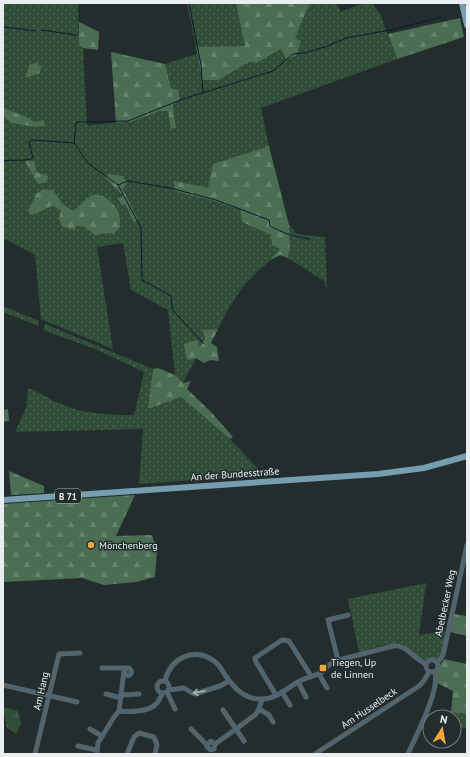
<svg xmlns="http://www.w3.org/2000/svg" width="470" height="757" viewBox="0 0 470 757" font-family="'PT Sans',sans-serif">
<defs>
<pattern id="grass-dots" width="8" height="8" patternUnits="userSpaceOnUse"><rect width="8" height="8" fill="#304d37"/><path d="M2 2h.1M6 6h.1" fill="none" stroke="#4e6754" stroke-width="1.8" stroke-linecap="round"/></pattern>
<pattern id="forest-firs" width="22" height="20" patternUnits="userSpaceOnUse"><rect width="22" height="20" fill="#4b6e53"/><path d="M5 1l3.5 6h-7zM16 11l3.5 6h-7z" fill="#65836c"/></pattern>
<pattern id="park-tufts" width="24" height="20" patternUnits="userSpaceOnUse"><rect width="24" height="20" fill="#304d37"/><path d="M3 7l-1-3M5 7V3M7 7l1-3M15 17l-1-3M17 17v-4M19 17l1-3" fill="none" stroke="#4e6754"/></pattern>
</defs>
<rect width="100%" height="100%" fill="#232d2e"/>
<!-- grass -->
<g fill="url(#grass-dots)" fill-rule="evenodd">
<path d="M3,3H78L79,45L83,48L87,125L131,122L159,111H168L171,129L176,128L173,104L180,99L178,90L171,88L165,64L197,54L202,80H219L249,62L257,63L281,49L295,38L310,3H336L341,12L364,3H372L380,14L397,59L261,108L269,146L213,164L216,201L240,210L242,222L271,235L280,249L272,257L271,260C245,280 232,300 218,329L204,330L205,339L200,347L196,358L183,383L175,375L168,310L131,290L123,243L97,247L113,349L41,319L35,255L3,238V116L11,123L45,126L44,120L34,122C25,114 13,113 3,107ZM106,179L127,183L123,188L138,219L134,223L125,203L122,206L118,200L123,197ZM53,190L62,203L73,211L77,209L84,201L113,234L104,233L96,236L84,227L76,226L75,230L62,227L59,219L61,210L52,206L43,209Z"/>
<polygon points="187,3 236,3 245,46 196,47"/>
<polygon points="289,225 297,234 325,237 327,290 324,281 288,258 290,248"/>
<polygon points="3,306 39,321 38,326 3,312"/>
<path d="M45,324L153,369L148,408H151L181,397L230,439L264,475L139,484L143,429L15,432L26,408L28,388C40,392 50,400 61,404C82,414 111,415 134,415L144,372L95,349L43,330Z"/>
<path d="M426,583L419,635L445,631L441,655L437,661L431,659L426,661C417,658 412,652 405,646C395,639 371,649 359,652L348,599Z"/>
<polygon points="446,711 467,714 467,728 454,728 454,717 444,717"/>
</g>
<!-- forest -->
<g fill="url(#forest-firs)">
<polygon points="236,3 310,3 295,38 301,41 296,56 286,59 281,49 257,63 249,62 219,80 202,80 196,47 245,46"/>
<polygon points="460,18 464,37 397,59 388,34"/>
<polygon points="79,22 99,32 98,50 83,48 79,45"/>
<polygon points="111,52 165,64 171,88 178,90 180,99 173,105 176,128 171,129 168,111 159,111 131,122 116,123"/>
<polygon points="37,63 41,67 40,73 25,78 30,64"/>
<path d="M3,107C13,113 25,114 34,122L44,120L45,126L36,127L11,123L3,116Z"/>
<polygon points="269,146 289,225 290,248 288,258 280,255 271,260 272,257 280,249 272,245 271,235 242,222 240,210 215,201 175,191 174,181 208,188 213,164"/>
<polygon points="25,161 34,161 37,172 48,176 47,182 38,184"/>
<polygon points="108,174 123,176 127,183 123,189 138,219 134,223 125,204 122,206 118,199 123,196 106,179"/>
<path d="M43,189L53,190L62,203L73,211C80,207 84,199 93,195C102,192 114,203 118,211C120,215 120,222 120,227L113,234L104,233L96,236L84,227L76,226L75,230L62,227L59,219L61,210L52,206L32,215L28,211L36,194Z"/>
<polygon points="218,329 211,343 217,347 219,361 210,360 204,363 196,358 189,360 186,358 184,344 197,340 200,347 205,339 203,330"/>
<polygon points="158,368 175,375 183,383 191,381 187,389 211,412 233,437 230,439 181,397 151,408 148,408 153,369"/>
<polygon points="8,409 9,421 3,422 3,410"/>
<polygon points="9,471 44,486 44,493 11,495"/>
<polygon points="135,495 116,536 152,535 157,551 155,577 136,582 104,585 82,578 3,582 3,504"/>
<polygon points="454,614 467,616 467,636 450,632"/>
<path d="M444,659L467,664V714L451,712L453,691L437,683C437,674 438,667 444,659Z"/>
</g>
<!-- park -->
<polygon fill="url(#park-tufts)" points="3,707 18,711 21,724 16,734 7,728"/>
<g fill="none" stroke-linecap="round" stroke-linejoin="round">
<!-- stream -->
<g stroke="#071b36" stroke-width="1">
<polyline points="189,3 201,65 203,93"/>
<polyline points="3,27 36,31"/>
<polyline points="42,30 76,35"/>
<path d="M3,161C12,159 25,162 33,158L29,142L33,140L74,143"/>
<path d="M118,185L128,181L170,188L216,200L269,220L270,226C283,233 295,237 310,239"/>
<polyline points="204,344 172,309 171,296 142,280 141,228 118,185 88,163 74,143 76,122 128,121 183,99 273,71 293,54 304,53 328,46 346,38 390,30 442,17"/>
</g>
<!-- minor -->
<g stroke="#52646e" stroke-width="5">
<circle cx="432" cy="666" r="6"/>
<polyline points="338,660 328,620 348,615"/>
<polyline points="437,663 443,655 467,545"/>
<polyline points="102,668 129,668"/>
<circle cx="128" cy="672" r="3.5"/>
<polyline points="319,674 327,688"/>
<circle cx="163" cy="687" r="6"/>
<path d="M165,681C170,659 193,646 214,661C219,664 222,670 225,675C234,688 245,700 262,699C276,699 287,688 298,682C304,678 311,677 318,674C324,672 328,664 335,661L393,646C406,644 414,659 426,664"/>
<polyline points="298,682 306,697"/>
<polyline points="3,685 77,702"/>
<polyline points="168,690 184,688 192,693 195,694 220,686 229,681"/>
<polyline points="167,692 175,709"/>
<polyline points="282,692 290,705"/>
<polyline points="106,694 121,698"/>
<polyline points="121,695 139,694"/>
<polyline points="276,695 256,662 255,658 282,640 289,641 311,676"/>
<polyline points="262,699 259,709 269,715 273,722"/>
<polyline points="223,710 236,729 256,714 259,709"/>
<path d="M119,711C129,712 147,712 155,705C159,702 160,698 162,694"/>
<polyline points="90,729 102,736"/>
<polyline points="191,729 207,745"/>
<polyline points="215,744 211,741 207,745 207,747 211,750 214,749 215,744 236,729 244,741"/>
<polyline points="78,746 96,750"/>
<polyline points="35,754 59,654 80,653"/>
<polyline points="97,754 98,743 114,717 119,711 124,671"/>
<polyline points="127,754 134,737 139,733 154,737 157,745 155,754"/>
<polyline points="315,754 419,686 423,682 429,672"/>
<path d="M408,754C416,735 440,691 435,672"/>
</g>
<!-- major -->
<g stroke="#779db0" stroke-width="6">
<polyline points="462,3 467,25"/>
<polyline points="3,500 378,474 424,468 467,456"/>
</g>
</g>
<!-- one-way arrows -->
<defs><path id="oneway-shaft" d="M-6 0H5M1.5-3L5.5 0L1.5 3" fill="none" stroke-width="1.6" stroke-linecap="round" stroke-linejoin="round"/></defs>
<use stroke="#a5b0b5" href="#oneway-shaft" transform="translate(199 692) rotate(169)"/>
<!-- markers -->
<g fill="#f0a63e" stroke="#232d2e" stroke-width="1.5">
<circle cx="91" cy="545" r="4"/>
<rect x="319" y="664" width="8" height="8" rx="2"/>
</g>
<g text-anchor="middle" dominant-baseline="central" stroke-width="3" stroke-linejoin="round" paint-order="stroke">
<!-- shield labels -->
<rect fill="#232d2e" stroke="#aeb5b5" stroke-width="1" x="55" y="489" width="26" height="14" rx="3"/>
<g font-size="9" font-weight="bold" fill="#e9efef">
<text x="68" y="496">B 71</text>
</g>
<!-- street labels -->
<g font-size="10" fill="#e9efef" stroke="#232d2e">
<text transform="translate(235 474) rotate(-4)">An der Bundesstraße</text>
<text transform="translate(445 603) rotate(-78)">Abelbecker Weg</text>
<text transform="translate(41 691) rotate(-77)">Am Hang</text>
<text transform="translate(369 708) rotate(-34)">Am Husselbeck</text>
</g>
<!-- poi labels -->
<g font-size="10" fill="#e9efef" stroke="#232d2e" text-anchor="start">
<text x="99" y="545">Mönchenberg</text>
<text x="331" y="662">Tiegen, Up<tspan x="331" dy="12">de Linnen</tspan></text>
</g>
</g>
<!-- border -->
<rect width="470" height="757" fill="none" stroke="#e9efef" stroke-width="8"/>
<!-- north arrow -->
<g transform="translate(442 729) rotate(11)"><circle r="19" fill="#232d2e" stroke="#727b7b"/>
<path d="M0-3L7 15L0 10L-7 15Z" fill="#f0a63e"/>
<text y="-6" font-size="11" font-weight="bold" text-anchor="middle" fill="#e9efef">N</text>
</g>
</svg>
